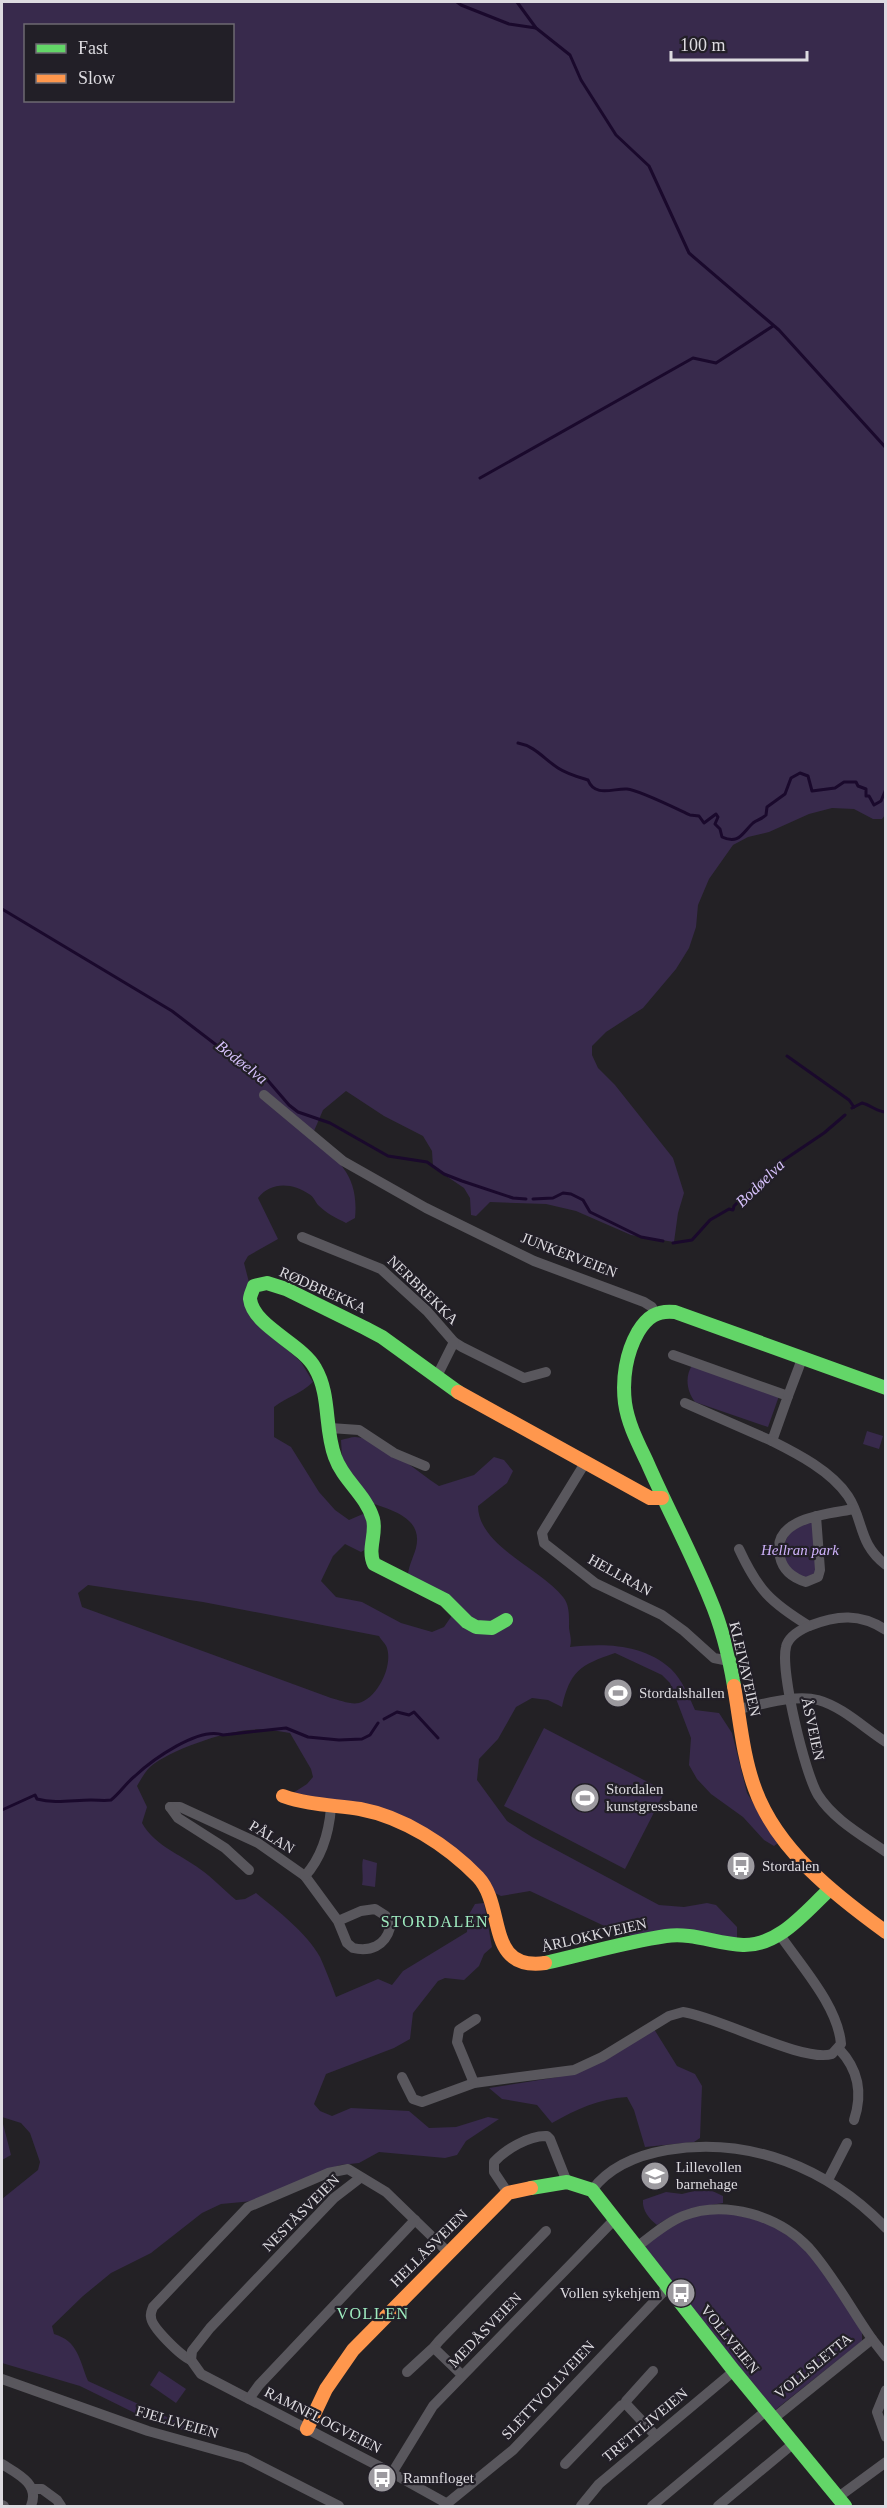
<svg xmlns="http://www.w3.org/2000/svg" width="887" height="2508" viewBox="0 0 887 2508" font-family="Georgia,serif">
<rect width="100%" height="100%" fill="#232125"/>
<!-- green -->
<g fill="#382a4c" fill-rule="evenodd">
<path d="M2,2H885V815L882,819H873L854,809L832,808L809,814L769,832L748,837L733,845L709,879L698,905L696,927L689,948L676,969L643,1008L606,1032L592,1046V1055L598,1068L615,1085L673,1158L684,1193L678,1213L674,1242L631,1235L576,1211L546,1204L490,1202L476,1216L471,1215L470,1198L464,1188L433,1167L432,1151L423,1136L384,1116L346,1091L323,1110L311,1138C341,1161 359,1178 355,1218L346,1223C336,1218 326,1213 318,1205C315,1201 313,1196 309,1194C293,1183 271,1181 258,1198L278,1239L248,1256L244,1263L260,1325L301,1362L313,1382C301,1394 287,1397 274,1407V1437L291,1447L319,1492L335,1510L349,1520L363,1514L372,1525L366,1549L361,1552L345,1544L333,1556L321,1581L336,1597L362,1602L401,1623L432,1632L444,1627L453,1614L408,1580C407,1568 413,1559 416,1548C424,1515 386,1509 363,1500L342,1458L341,1440C346,1439 351,1437 355,1437C379,1438 419,1473 439,1486L474,1475L494,1457L504,1460L513,1471L507,1483L478,1506C478,1546 542,1569 563,1597C570,1605 569,1618 569,1628C570,1635 572,1640 570,1647C605,1643 644,1644 671,1669C682,1680 689,1696 695,1710L719,1713L732,1733L747,1793L778,1843L774,1846L764,1840L743,1817L711,1794L697,1779L689,1765L691,1738L670,1683L662,1675L615,1653C580,1665 570,1671 562,1707L548,1700L532,1698L516,1707L498,1739L479,1759L477,1780L507,1821L532,1837L659,1905L684,1907L707,1903L716,1905L737,1927V1940L637,1937L615,1931L530,1891L501,1896L495,1893L406,1819L293,1793L307,1784L313,1777L311,1769L290,1733C277,1731 263,1728 249,1730C223,1732 170,1750 150,1767C145,1772 141,1779 137,1786L147,1807L142,1823C155,1846 180,1854 200,1869C213,1878 224,1890 236,1900L245,1899L256,1893C278,1911 306,1932 320,1957C326,1970 331,1984 336,1997L378,1979L392,1985L403,1971L467,1932L468,1916L475,1904L484,1903L492,1947L484,1954L479,1966L464,1980L445,1978L438,1981L413,2013L410,2039L394,2048L326,2074L314,2104L320,2111L332,2116L351,2108L409,2111L429,2128L456,2127L488,2117L499,2119L466,2141L457,2155L445,2158L379,2152L359,2163L340,2165L253,2201L221,2204L202,2213L151,2253L111,2273L83,2296L52,2326L54,2334C78,2341 79,2359 88,2381L204,2434L199,2435L145,2418L80,2386L2,2363V2199L38,2170L40,2162L30,2133L21,2123L2,2117ZM26,26H232V100H26ZM88,1585L203,1602L379,1636C381,1640 386,1644 387,1648C393,1667 377,1698 359,1703C351,1705 339,1700 331,1698L82,1607L78,1593Z"/>
<path d="M693,1364L779,1396L768,1427L695,1402C687,1392 684,1376 693,1364Z"/>
<polygon points="867,1431 883,1436 879,1449 863,1444"/>
<polygon points="811,1521 813,1524 817,1572 805,1578 790,1570 786,1564 783,1546 790,1532"/>
<polygon points="544,1728 665,1791 625,1869 504,1806"/>
<path d="M363,1859L377,1863L375,1887L362,1885C364,1876 361,1868 363,1859Z"/>
<path d="M654,2029L677,2066L695,2074L702,2086L700,2138L694,2142L645,2147L634,2110L627,2097C598,2099 577,2109 552,2123L537,2105L502,2099L489,2088L558,2077Z"/>
<polygon points="2,2120 11,2155 2,2160"/>
<path d="M706,2188L723,2196V2203C698,2207 677,2211 657,2225C649,2219 642,2210 643,2200L666,2192L682,2194Z"/>
<path d="M717,2213C802,2219 819,2267 862,2330V2341L775,2410L770,2407L645,2248C650,2238 682,2219 693,2216C700,2213 709,2214 717,2213Z"/>
<polygon points="159,2371 186,2389 176,2403 150,2385"/>
</g>
<g fill="none" stroke-linecap="round" stroke-linejoin="round">
<!-- stream -->
<g stroke="#1a092c" stroke-width="3">
<polyline points="457,2 461,5 509,24 536,28"/>
<polyline points="517,2 536,28 570,55 581,80 616,135 649,166 689,253 779,330 886,448"/>
<polyline points="480,478 693,358 716,363 773,326"/>
<path d="M518,743C535,746 544,759 558,768C567,774 578,777 588,780C595,798 614,788 627,789C639,790 677,809 690,815L699,816L704,823L716,814L718,817L715,824L720,829L722,837C739,845 742,833 753,823C757,820 762,819 766,815L767,807L785,794L791,778L800,773L808,776L812,791L835,788L844,782H856L858,786L866,789V796H869L874,805L881,801L886,789"/>
<polyline points="2,909 172,1011 219,1047 224,1048 233,1058 243,1062 264,1076 289,1105 298,1112 330,1123 388,1156 427,1162 444,1174 462,1181 513,1198 526,1199"/>
<polyline points="787,1056 849,1100 854,1107"/>
<path d="M852,1108L862,1103C871,1105 877,1112 886,1112"/>
<polyline points="533,1199 553,1198 563,1193 571,1194 583,1200 590,1212 641,1237 663,1241"/>
<polyline points="673,1243 692,1240 710,1220 729,1209 733,1210 734,1206 772,1168 824,1133 845,1115"/>
<polyline points="384,1719 397,1712 409,1715 414,1712 438,1738"/>
<path d="M2,1810L35,1795L37,1799C55,1804 73,1800 91,1800C99,1800 104,1801 111,1800C120,1793 126,1783 135,1776C152,1760 199,1726 223,1735L286,1728L308,1737L339,1740L362,1739L370,1735L378,1723"/>
</g>
<!-- street -->
<g stroke="#59575d" stroke-width="10">
<polyline points="264,1095 343,1161 426,1208 534,1261 644,1302 652,1307 654,1313"/>
<polyline points="302,1237 381,1269 427,1311 454,1342 462,1347 524,1378 546,1372"/>
<polyline points="673,1355 788,1396 772,1441 685,1403"/>
<polyline points="436,1378 454,1342"/>
<polyline points="788,1396 802,1359"/>
<polyline points="330,1428 359,1430 394,1453 425,1466"/>
<path d="M772,1441C798,1454 831,1471 848,1496C864,1520 858,1544 886,1565"/>
<polyline points="585,1463 542,1533 544,1543 595,1583 662,1615 684,1631 714,1658 729,1661"/>
<path d="M816,1516L820,1570L818,1577L806,1582C793,1578 783,1571 780,1557C770,1517 829,1514 854,1509"/>
<path d="M739,1549C758,1590 770,1602 809,1626C837,1615 860,1613 886,1630"/>
<path d="M809,1626C800,1630 788,1637 786,1647C780,1671 805,1774 818,1795C834,1820 862,1835 886,1852"/>
<path d="M738,1709C762,1705 794,1694 818,1700C843,1707 864,1728 886,1742"/>
<path d="M170,1807H180L258,1843L305,1876L338,1921L347,1943L353,1948C370,1952 385,1946 390,1928L386,1916L375,1909L361,1911L338,1921"/>
<polyline points="170,1807 178,1818 225,1848 249,1870"/>
<path d="M305,1876C322,1857 329,1832 331,1808"/>
<path d="M839,2049C858,2069 863,2093 854,2120"/>
<path d="M402,2077L413,2099L422,2102L474,2083L574,2070L602,2057L669,2016L683,2012C719,2017 803,2063 832,2054L841,2044C838,2006 801,1966 780,1935"/>
<polyline points="474,2083 457,2042 459,2030 476,2019"/>
<polyline points="828,2180 847,2143"/>
<path d="M592,2190C610,2166 638,2155 667,2150C750,2136 828,2168 886,2228"/>
<path d="M508,2193L494,2172V2162C505,2150 529,2135 547,2136L550,2139L567,2182"/>
<path d="M637,2247C651,2236 666,2223 683,2216C725,2199 779,2216 809,2248C833,2275 851,2309 872,2339L774,2418"/>
<polyline points="872,2339 886,2357"/>
<polyline points="435,2349 434,2347 439,2341 546,2231"/>
<path d="M191,2360C181,2356 151,2327 151,2317C150,2313 152,2310 153,2307L248,2207L328,2173L348,2169L386,2192L449,2253"/>
<polyline points="191,2360 201,2374 392,2473 446,2503"/>
<polyline points="191,2360 192,2351 210,2328 334,2198 360,2178"/>
<polyline points="407,2372 432,2349 435,2349 462,2375"/>
<polyline points="2,2379 148,2431 245,2458 339,2506"/>
<polyline points="886,2390 877,2412 886,2437"/>
<polyline points="249,2399 259,2385 415,2220"/>
<polyline points="626,2404 626,2401 653,2371"/>
<path d="M2,2464C18,2474 40,2484 31,2506"/>
<polyline points="565,2464 622,2405 626,2404 656,2436"/>
<polyline points="392,2473 433,2406 615,2219"/>
<polyline points="34,2489 42,2489 57,2500 61,2506"/>
<polyline points="837,2498 886,2462"/>
<polyline points="2,2505 4,2506"/>
<polyline points="444,2506 513,2450 668,2287"/>
<polyline points="581,2506 599,2484 734,2371"/>
<polyline points="652,2506 767,2410"/>
<polyline points="718,2506 794,2443"/>
</g>
<!-- fast -->
<g stroke="#63d668" stroke-width="14">
<path d="M458,1392L382,1337L365,1328L286,1289L267,1283L254,1286C253,1290 250,1295 250,1299C253,1326 302,1344 315,1368C331,1395 324,1428 335,1457C343,1480 366,1495 373,1519C377,1534 367,1549 374,1564L445,1600L467,1622L476,1627L492,1628L506,1620"/>
<path d="M734,1686C729,1656 722,1627 710,1599C691,1552 667,1508 647,1462C638,1443 628,1424 625,1403C622,1379 626,1353 638,1332C647,1317 657,1310 675,1312L886,1388"/>
<path d="M545,1963C585,1954 625,1942 666,1936C692,1932 717,1944 743,1945C779,1946 805,1912 829,1890"/>
<polyline points="531,2188 567,2182 592,2190 734,2371 845,2506"/>
</g>
<!-- slow -->
<g stroke="#ff974d" stroke-width="14">
<polyline points="458,1392 650,1498 662,1498"/>
<path d="M734,1686C740,1720 743,1757 755,1789C777,1850 835,1895 886,1932"/>
<path d="M283,1796C308,1805 334,1805 360,1809C403,1817 447,1845 478,1877C506,1907 485,1971 545,1963"/>
<polyline points="307,2429 326,2389 353,2350 508,2193 531,2188"/>
</g>
</g>
<!-- icons -->
<defs>
<g id="stadium-disc" transform="scale(1.5)"><circle r="9.5" fill="#9c9a9f" stroke="#221f27"/><path d="M0-5a6.5 5 0 1 0 0 10a6.5 5 0 1 0 0-10ZM-3.5-1.8h7v3.6h-7Z" fill="#fff"/></g>
<g id="bus-disc" transform="scale(1.5)"><circle r="9.5" fill="#9c9a9f" stroke="#221f27"/><path d="M-5-6H5V4H4V6H2V4H-2V6H-4V4H-5ZM-3.5-4V0h7V-4ZM-3.5 1.2v1.5H-2V1.2ZM2 1.2v1.5H3.5V1.2Z" fill="#fff"/></g>
<g id="school-disc" transform="scale(1.5)"><circle r="9.5" fill="#9c9a9f" stroke="#221f27"/><path d="M0-5L7-2L0 1L-7-2ZM-4 1L0 2.5L4 1V4Q0 6-4 4Z" fill="#fff"/></g>
</defs>
<g fill-rule="evenodd">
<use href="#stadium-disc" x="618" y="1693"/>
<use href="#stadium-disc" x="585" y="1798"/>
<use href="#bus-disc" x="741" y="1866"/>
<use href="#school-disc" x="655" y="2176"/>
<use href="#bus-disc" x="681" y="2293"/>
<use href="#bus-disc" x="382" y="2478"/>
</g>
<g text-anchor="middle" dominant-baseline="central" stroke-width="4.5" stroke-linejoin="round" paint-order="stroke">
<!-- street labels -->
<g font-size="15" fill="#dddbe0" stroke="#221f27">
<text transform="translate(569 1255) rotate(21)">JUNKERVEIEN</text>
<text transform="translate(323 1290) rotate(24)">RØDBREKKA</text>
<text transform="translate(423 1290) rotate(44)">NERBREKKA</text>
<text transform="translate(620 1575) rotate(29)">HELLRAN</text>
<text transform="translate(745 1669) rotate(77)">KLEIVAVEIEN</text>
<text transform="translate(813 1729) rotate(78)">ÅSVEIEN</text>
<text transform="translate(272 1837) rotate(31)">PÅLAN</text>
<text transform="translate(594 1935) rotate(-13)">ÅRLOKKVEIEN</text>
<text transform="translate(301 2213) rotate(-45)">NESTÅSVEIEN</text>
<text transform="translate(429 2248) rotate(-45)">HELLÅSVEIEN</text>
<text transform="translate(485 2330) rotate(-46)">MEDÅSVEIEN</text>
<text transform="translate(730 2339) rotate(51)">VOLLVEIEN</text>
<text transform="translate(813 2366) rotate(-39)">VOLLSLETTA</text>
<text transform="translate(548 2390) rotate(-47)">SLETTVOLLVEIEN</text>
<text transform="translate(323 2420) rotate(27)">RAMNFLOGVEIEN</text>
<text transform="translate(177 2422) rotate(16)">FJELLVEIEN</text>
<text transform="translate(645 2425) rotate(-40)">TRETTLIVEIEN</text>
</g>
<!-- park labels -->
<g font-size="15" font-style="italic" fill="#ceb2fa" stroke="#221f27">
<text x="800" y="1550">Hellran park</text>
</g>
<!-- poi labels -->
<g font-size="15" fill="#dddbe0" stroke="#221f27" text-anchor="start">
<text x="639" y="1693">Stordalshallen</text>
<text x="606" y="1789">Stordalen<tspan x="606" dy="17">kunstgressbane</tspan></text>
<text x="762" y="1866">Stordalen</text>
<text x="676" y="2167">Lillevollen<tspan x="676" dy="17">barnehage</tspan></text>
<text x="660" y="2293" text-anchor="end">Vollen sykehjem</text>
<text x="403" y="2478">Ramnfloget</text>
</g>
<!-- water labels -->
<g font-size="16" font-style="italic" fill="#d5c0fa" stroke="#221f27">
<text transform="translate(242 1062) rotate(38)">Bodøelva</text>
<text transform="translate(760 1183) rotate(-44)">Bodøelva</text>
</g>
<!-- neighbourhood labels -->
<g font-size="16" letter-spacing="1.5" fill="#9fedc0" stroke="#221f27">
<text x="435" y="1921">STORDALEN</text>
<text x="373" y="2313">VOLLEN</text>
</g>
</g>
<!-- border -->
<rect width="887" height="2508" fill="none" stroke="#dddbe0" stroke-width="6"/>
<!-- legend -->
<rect x="24" y="24" width="210" height="78" fill="#221f27" stroke="#6d6a71" stroke-width="1.5"/>
<rect x="36" y="44" width="30" height="9" fill="#63d668" stroke="#6d6a71" stroke-width="1.5"/>
<text x="78" y="54" font-size="18" fill="#dddbe0">Fast</text>
<rect x="36" y="74" width="30" height="9" fill="#ff974d" stroke="#6d6a71" stroke-width="1.5"/>
<text x="78" y="84" font-size="18" fill="#dddbe0">Slow</text>
<!-- scale -->
<path d="M671 51v9h136v-9" fill="none" stroke="#dddbe0" stroke-width="3"/>
<text x="680" y="51" font-size="18" fill="#dddbe0" stroke="#221f27" stroke-width="4.5" paint-order="stroke">100 m</text>
</svg>
